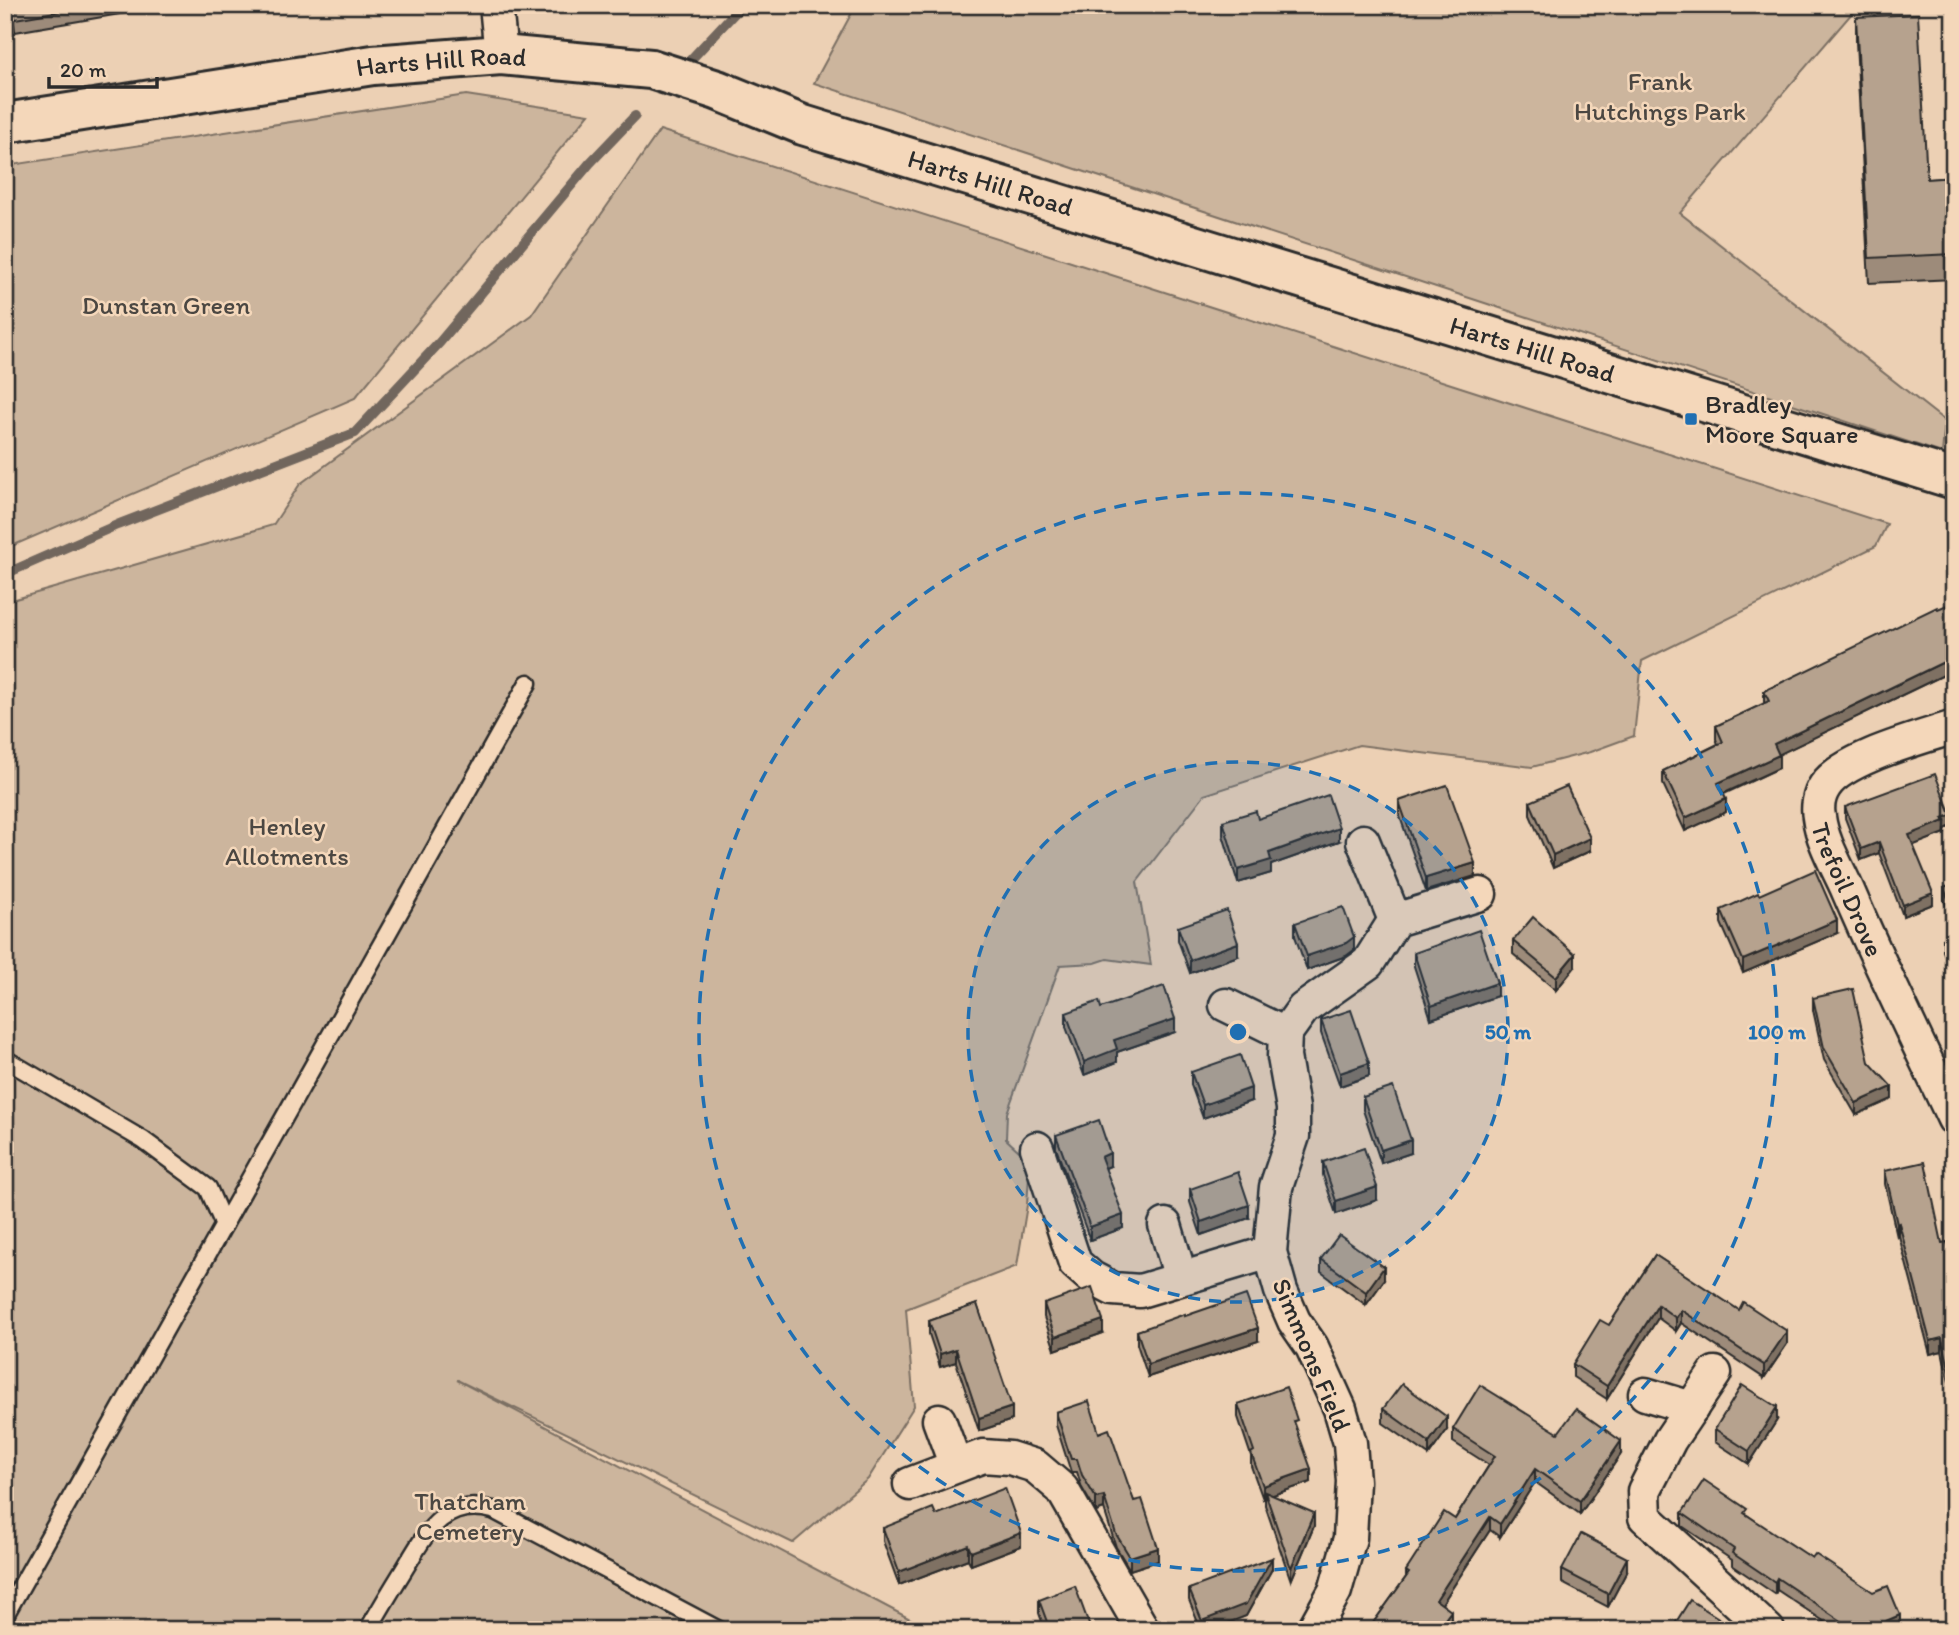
<svg xmlns="http://www.w3.org/2000/svg" width="1959" height="1635" viewBox="0 0 1959 1635" font-family="Itim,sans-serif">
<rect width="100%" height="100%" fill="#ecd0b4"/>
<filter id="ink" filterUnits="userSpaceOnUse"><feTurbulence type="fractalNoise" baseFrequency=".0143" numOctaves="2"/><feDisplacementMap in="SourceGraphic" scale="14" xChannelSelector="R" yChannelSelector="G"/><feConvolveMatrix kernelMatrix="1 2 1 2 8 2 1 2 1" color-interpolation-filters="sRGB"/></filter>
<g filter="url(#ink)">
<!-- green -->
<g fill="#ccb59d" stroke="#7c7064" stroke-width="2">
<polygon points="856,5 1859,5 1680,213 1945,421 1942,453 814,83"/>
<polygon points="466,95 589,114 355,398 5,549 5,166"/>
<polygon points="660,130 1887,524 1876,546 1642,661 1634,736 1590,752 1532,767 1359,745 1204,795 1137,882 1151,965 1107,959 1095,963 1060,965 1007,1113 1006,1139 1030,1161 1027,1205 1017,1266 906,1309 914,1406 868,1479 793,1543 457,1380 931,1630 15,1630 5,1623 5,602 273,525 300,484 531,315"/>
</g>
<g fill="none" stroke-linecap="round" stroke-linejoin="round">
<!-- stream -->
<g stroke="#71665d" stroke-width="10">
<polyline points="682,69 742,5"/>
<polyline points="5,574 117,525 355,433 440,342 590,163 635,116"/>
</g>
<!-- lane casing -->
<g stroke="#2b2b2b" stroke-width="21">
<g id="lane">
<polyline points="5,1059 143,1140 208,1188 224,1225"/>
<polyline points="5,1615 528,683"/>
<path d="M368,1630C380,1609 392,1589 405,1568C426,1533 444,1497 493,1510L719,1630"/>
</g>
</g>
<!-- street casing -->
<g stroke="#2b2b2b" stroke-width="37">
<g id="street">
<polyline points="496,5 501,55"/>
<path id="s1" d="M1954,727C1921,738 1843,758 1825,786C1819,795 1817,807 1819,817C1822,842 1838,868 1848,891C1881,968 1918,1043 1954,1119"/>
<polyline points="1363,841 1395,920"/>
<polyline points="1226,1005 1285,1034"/>
<polyline points="1037,1148 1075,1263 1092,1278 1113,1289 1140,1291 1270,1252"/>
<polyline points="1165,1225 1181,1278"/>
<polyline points="1715,1373 1670,1440 1644,1491 1645,1517 1768,1630"/>
<polyline points="1645,1394 1692,1408"/>
<polyline points="939,1420 956,1466"/>
<polyline points="910,1484 983,1456 1010,1458 1035,1466 1062,1489 1143,1630"/>
<polyline points="1317,1630 1315,1627 1335,1591 1350,1538 1353,1481 1350,1443 1340,1409 1312,1347 1294,1321 1281,1291 1270,1252 1276,1187 1293,1136 1293,1108 1284,1057 1285,1034 1303,1009 1368,963 1395,920 1480,894"/>
</g>
</g>
<!-- secondary casing -->
<g stroke="#2b2b2b" stroke-width="44">
<g id="secondary">
<path id="s2" d="M5,123L373,65L501,55L651,69L717,90L803,125L1954,479"/>
</g>
</g>
<!-- lane -->
<use href="#lane" stroke="#f4d7ba" stroke-width="16"/>
<!-- street -->
<use href="#street" stroke="#f4d7ba" stroke-width="32"/>
<!-- secondary -->
<use href="#secondary" stroke="#f4d7ba" stroke-width="38"/>
</g>
<!-- wall -->
<g fill="#9d8b7a" stroke="#2b2b2b" stroke-width="2">
<polygon points="5,5 172,5 15,32 14,25 5,27"/>
<polygon points="1856,17 1927,179 1954,177 1954,279 1869,283 1856,42"/>
<polygon points="1954,602 1954,670 1779,754 1779,768 1724,794 1726,812 1685,831 1663,784 1663,771 1718,744 1716,739 1716,726 1764,704 1764,691"/>
<polygon points="1399,801 1475,876 1426,891 1399,814"/>
<polygon points="1530,802 1590,851 1553,868 1530,815"/>
<polygon points="1845,807 1951,826 1945,829 1945,833 1913,845 1933,904 1903,916 1879,853 1861,860 1845,818"/>
<polygon points="1223,821 1339,841 1271,865 1271,873 1238,883 1223,835"/>
<polygon points="1954,884 1954,925 1944,900 1944,888"/>
<polygon points="1721,910 1837,933 1743,973 1721,923"/>
<polygon points="1295,923 1354,950 1346,956 1307,970 1295,936"/>
<polygon points="1178,927 1238,956 1190,973 1178,940"/>
<polygon points="1954,934 1954,977 1943,951 1943,939"/>
<polygon points="1513,941 1575,967 1556,990 1513,954"/>
<polygon points="1414,953 1497,996 1431,1019 1414,966"/>
<polygon points="1813,998 1869,1062 1892,1099 1856,1115 1824,1060 1813,1010"/>
<polygon points="1950,1002 1954,1011 1954,1023 1950,1014"/>
<polygon points="1101,1008 1175,1032 1117,1052 1117,1062 1084,1075 1066,1027 1066,1013"/>
<polygon points="1321,1020 1369,1076 1340,1086 1321,1033"/>
<polygon points="1191,1072 1251,1101 1203,1118 1191,1085"/>
<polygon points="1363,1097 1411,1153 1381,1163 1363,1110"/>
<polygon points="1056,1135 1110,1166 1105,1168 1123,1228 1090,1240 1056,1148"/>
<polygon points="1323,1162 1377,1200 1336,1214 1323,1175"/>
<polygon points="1885,1171 1942,1243 1954,1269 1954,1404 1942,1351 1930,1354 1899,1236 1897,1237 1885,1184"/>
<polygon points="1190,1189 1249,1218 1201,1235 1190,1202"/>
<polygon points="1655,1255 1787,1344 1764,1378 1681,1323 1676,1331 1658,1318 1607,1399 1573,1377 1573,1364 1609,1325"/>
<polygon points="1321,1259 1384,1280 1366,1305 1321,1272"/>
<polygon points="977,1304 1012,1420 979,1431 956,1362 940,1367 929,1334 929,1321"/>
<polygon points="1044,1304 1103,1333 1055,1350 1044,1317"/>
<polygon points="1185,1316 1258,1341 1148,1377 1137,1344 1137,1331"/>
<polygon points="1238,1404 1297,1430 1311,1482 1272,1495 1314,1526 1291,1581 1265,1505 1265,1498 1263,1499 1251,1466 1251,1456 1238,1417"/>
<polygon points="1383,1409 1447,1430 1429,1455 1383,1423"/>
<polygon points="1056,1412 1099,1433 1134,1501 1158,1561 1130,1570 1116,1547 1104,1509 1096,1512 1082,1488 1077,1472 1071,1472 1056,1425"/>
<polygon points="1777,1420 1749,1464 1715,1442 1715,1429"/>
<polygon points="1453,1429 1558,1433 1621,1454 1580,1514 1535,1482 1500,1537 1490,1530 1442,1604 1451,1624 1447,1630 1368,1630 1406,1577 1406,1571 1455,1519 1489,1465 1453,1442"/>
<polygon points="1682,1513 1747,1515 1900,1627 1893,1630 1837,1630 1777,1590 1775,1594 1732,1565 1732,1560 1682,1526"/>
<polygon points="883,1528 1021,1546 971,1565 968,1559 899,1585 883,1541"/>
<polygon points="1272,1569 1246,1616 1210,1630 1201,1630 1189,1600 1189,1589"/>
<polygon points="1562,1570 1627,1571 1608,1607 1562,1583"/>
<polygon points="1039,1600 1091,1630 1045,1630 1039,1613"/>
</g>
<!-- shaded-wall -->
<g fill="#7f7163" stroke="#2b2b2b" stroke-width="2">
<polygon points="1954,657 1954,670 1774,757 1774,744"/>
<polygon points="1779,755 1779,768 1718,796 1718,783"/>
<polygon points="1726,799 1726,812 1685,831 1685,818"/>
<polygon points="1951,815 1951,826 1945,829 1945,833 1909,847 1909,835"/>
<polygon points="1339,828 1339,841 1271,865 1271,873 1238,883 1238,870 1269,853"/>
<polygon points="1590,838 1590,851 1553,868 1553,855"/>
<polygon points="1879,842 1879,853 1861,860 1861,849"/>
<polygon points="1475,863 1475,876 1426,891 1426,878"/>
<polygon points="1933,893 1933,904 1903,916 1903,905"/>
<polygon points="1837,920 1837,933 1743,973 1743,960"/>
<polygon points="1354,937 1354,950 1346,956 1307,970 1307,956"/>
<polygon points="1238,943 1238,956 1190,973 1190,960"/>
<polygon points="1575,954 1575,967 1556,990 1556,977"/>
<polygon points="1497,983 1497,996 1431,1019 1431,1006"/>
<polygon points="1175,1019 1175,1032 1117,1052 1117,1062 1084,1075 1084,1062 1114,1040"/>
<polygon points="1369,1063 1369,1076 1340,1086 1340,1073"/>
<polygon points="1892,1087 1892,1099 1856,1115 1856,1103"/>
<polygon points="1251,1088 1251,1101 1203,1118 1203,1105"/>
<polygon points="1411,1140 1411,1153 1381,1163 1381,1150"/>
<polygon points="1110,1153 1110,1166 1101,1170 1101,1157"/>
<polygon points="1377,1187 1377,1200 1336,1214 1336,1201"/>
<polygon points="1249,1205 1249,1218 1201,1235 1201,1222"/>
<polygon points="1123,1215 1123,1228 1090,1240 1090,1227"/>
<polygon points="1899,1223 1899,1236 1897,1237 1897,1224"/>
<polygon points="1384,1267 1384,1280 1366,1305 1366,1292"/>
<polygon points="1658,1305 1658,1318 1607,1399 1607,1386"/>
<polygon points="1681,1310 1681,1323 1676,1331 1676,1318"/>
<polygon points="1103,1320 1103,1333 1055,1350 1055,1337"/>
<polygon points="1258,1328 1258,1341 1148,1377 1148,1364"/>
<polygon points="1787,1331 1787,1344 1764,1378 1764,1365"/>
<polygon points="1942,1338 1942,1351 1930,1354 1930,1341"/>
<polygon points="956,1349 956,1362 940,1367 940,1354"/>
<polygon points="1012,1407 1012,1420 979,1431 979,1418"/>
<polygon points="1777,1407 1777,1420 1749,1464 1749,1451"/>
<polygon points="1447,1417 1447,1430 1429,1455 1429,1442"/>
<polygon points="1621,1441 1621,1454 1580,1514 1580,1501"/>
<polygon points="1311,1469 1311,1482 1267,1497 1265,1492 1265,1498 1263,1499 1263,1486"/>
<polygon points="1535,1469 1535,1482 1500,1537 1500,1524"/>
<polygon points="1104,1496 1104,1509 1096,1512 1096,1498"/>
<polygon points="1314,1513 1314,1526 1291,1581 1291,1568"/>
<polygon points="1490,1517 1490,1530 1436,1613 1436,1600"/>
<polygon points="1021,1533 1021,1546 971,1565 971,1552"/>
<polygon points="968,1545 968,1559 899,1585 899,1572"/>
<polygon points="1158,1548 1158,1561 1130,1570 1130,1557"/>
<polygon points="1272,1558 1272,1569 1246,1616 1210,1630 1202,1630 1202,1621"/>
<polygon points="1627,1558 1627,1571 1608,1607 1608,1594"/>
<polygon points="1777,1578 1777,1590 1775,1594 1775,1582"/>
<polygon points="1451,1611 1451,1624 1447,1630 1437,1630"/>
<polygon points="1900,1615 1900,1627 1893,1630 1865,1630"/>
</g>
<!-- building -->
<g fill="#b6a28e" stroke="#2b2b2b" stroke-width="2">
<polygon points="5,5 95,5 15,19 14,12 5,14"/>
<polygon points="1918,14 1927,179 1954,177 1954,254 1869,258 1856,17"/>
<polygon points="1954,602 1954,657 1774,744 1779,755 1718,783 1726,799 1685,818 1663,771 1723,742 1716,726 1769,701 1764,691 1937,607 1938,609"/>
<polygon points="1935,774 1951,815 1943,818 1945,821 1909,835 1933,893 1903,905 1879,842 1861,849 1845,807"/>
<polygon points="1447,785 1475,863 1426,878 1399,801"/>
<polygon points="1567,786 1590,838 1553,855 1530,802"/>
<polygon points="1328,795 1339,828 1269,853 1271,860 1238,870 1223,821 1256,811 1258,819"/>
<polygon points="1815,870 1837,920 1743,960 1721,910 1758,893 1759,895"/>
<polygon points="1954,884 1954,914 1944,888"/>
<polygon points="1343,907 1354,937 1346,943 1307,956 1295,923"/>
<polygon points="1227,910 1238,943 1190,960 1178,927"/>
<polygon points="1533,917 1575,954 1556,977 1513,941"/>
<polygon points="1479,930 1497,983 1431,1006 1414,953"/>
<polygon points="1954,934 1954,965 1943,939"/>
<polygon points="1164,986 1175,1019 1114,1040 1117,1049 1084,1062 1066,1013 1099,1001 1101,1008"/>
<polygon points="1853,989 1869,1062 1892,1087 1856,1103 1824,1048 1813,998"/>
<polygon points="1954,1000 1954,1011 1950,1002"/>
<polygon points="1351,1010 1369,1063 1340,1073 1321,1020"/>
<polygon points="1240,1055 1251,1088 1203,1105 1191,1072"/>
<polygon points="1393,1087 1411,1140 1381,1150 1363,1097"/>
<polygon points="1099,1120 1110,1153 1101,1157 1123,1215 1090,1227 1056,1135"/>
<polygon points="1364,1148 1377,1187 1336,1201 1323,1162"/>
<polygon points="1925,1162 1942,1243 1947,1242 1954,1269 1954,1390 1942,1338 1930,1341 1899,1223 1897,1224 1885,1171"/>
<polygon points="1238,1172 1249,1205 1201,1222 1190,1189"/>
<polygon points="1339,1235 1384,1267 1366,1292 1321,1259"/>
<polygon points="1655,1255 1739,1310 1743,1302 1787,1331 1764,1365 1681,1310 1676,1318 1658,1305 1607,1386 1573,1364 1600,1320 1609,1325"/>
<polygon points="1092,1287 1103,1320 1055,1337 1044,1304"/>
<polygon points="1246,1295 1258,1328 1148,1364 1137,1331 1185,1314 1185,1316"/>
<polygon points="977,1304 1012,1407 979,1418 956,1349 940,1354 929,1321"/>
<polygon points="1402,1384 1447,1417 1429,1442 1383,1409"/>
<polygon points="1480,1385 1558,1433 1576,1409 1621,1441 1580,1501 1535,1469 1500,1524 1490,1517 1436,1600 1451,1611 1437,1630 1368,1630 1409,1573 1406,1571 1444,1512 1455,1519 1495,1456 1453,1429"/>
<polygon points="1742,1385 1777,1407 1749,1451 1715,1429"/>
<polygon points="1286,1387 1297,1420 1294,1421 1311,1469 1263,1486 1251,1453 1254,1451 1238,1404"/>
<polygon points="1089,1401 1099,1433 1109,1429 1134,1501 1142,1499 1158,1548 1130,1557 1116,1534 1104,1496 1096,1498 1082,1475 1077,1459 1071,1459 1056,1412"/>
<polygon points="1704,1480 1747,1509 1744,1513 1812,1558 1815,1554 1873,1592 1888,1586 1900,1615 1865,1630 1855,1630 1777,1578 1775,1582 1732,1553 1734,1549 1682,1513"/>
<polygon points="1005,1488 1021,1533 971,1552 968,1545 899,1572 883,1528 933,1508 936,1515"/>
<polygon points="1265,1492 1314,1513 1291,1568"/>
<polygon points="1581,1534 1627,1558 1608,1594 1562,1570"/>
<polygon points="1272,1558 1246,1604 1202,1621 1189,1589"/>
<polygon points="1075,1586 1091,1630 1050,1630 1039,1600"/>
<polygon points="1690,1600 1725,1622 1720,1630 1671,1630"/>
</g>
</g>
<!-- distance rings -->
<circle cx="1238" cy="1032" r="270" fill="#1f6fb2" fill-opacity=".12"/>
<g fill="none" stroke="#1f6fb2" stroke-width="3.5" stroke-dasharray="12 9">
<circle cx="1238" cy="1032" r="270"/>
<circle cx="1238" cy="1032" r="539"/>
</g>
<!-- markers -->
<rect fill="#1f6fb2" stroke="#f4d7ba" stroke-width="2.5" x="1684" y="412" width="14" height="14" rx="3.5"/>
<g text-anchor="middle" dominant-baseline="central" stroke-width="5" stroke-linejoin="round" paint-order="stroke">
<!-- street labels -->
<g font-size="26" fill="#2b2b2b" stroke="#f4d7ba">
<text stroke="none"><textPath href="#s2" startOffset="441">Harts Hill Road</textPath></text>
<text stroke="none"><textPath href="#s2" startOffset="1010">Harts Hill Road</textPath></text>
<text stroke="none"><textPath href="#s2" startOffset="1577">Harts Hill Road</textPath></text>
<text stroke="none"><textPath href="#s1" startOffset="254">Trefoil Drove</textPath></text>
<text transform="translate(1312 1355) rotate(67)">Simmons Field</text>
</g>
<!-- park labels -->
<g font-size="26" fill="#4b4742" stroke="#f4d7ba">
<text x="1660" y="81">Frank<tspan x="1660" dy="30">Hutchings Park</tspan></text>
<text x="166" y="305">Dunstan Green</text>
<text x="287" y="826">Henley<tspan x="287" dy="30">Allotments</tspan></text>
<text x="470" y="1501">Thatcham<tspan x="470" dy="30">Cemetery</tspan></text>
</g>
<!-- poi labels -->
<g font-size="26" fill="#2b2b2b" stroke="#f4d7ba" text-anchor="start">
<text x="1705" y="404">Bradley<tspan x="1705" dy="30">Moore Square</tspan></text>
</g>
</g>
<circle cx="1238" cy="1032" r="10" fill="#1f6fb2" stroke="#f4d7ba" stroke-width="3.5"/>
<g font-size="21" text-anchor="middle" font-weight="bold" fill="#1f6fb2" stroke="#f4d7ba" stroke-width="5" stroke-linejoin="round" paint-order="stroke">
<text x="1508" y="1039">50 m</text>
<text x="1777" y="1039">100 m</text>
</g>
<!-- margin -->
<rect width="1959" height="1635" fill="none" stroke="#f4d7ba" stroke-width="28"/>
<rect x="14" y="14" width="1931" height="1607" fill="none" stroke="#2b2b2b" stroke-width="2.5" filter="url(#ink)"/>
<!-- scale -->
<path d="M49 77v10h108v-10" fill="none" stroke="#2b2b2b" stroke-width="3.5"/>
<text x="60" y="77" font-size="21" fill="#2b2b2b" stroke="#f4d7ba" stroke-width="5" paint-order="stroke">20 m</text>
</svg>
